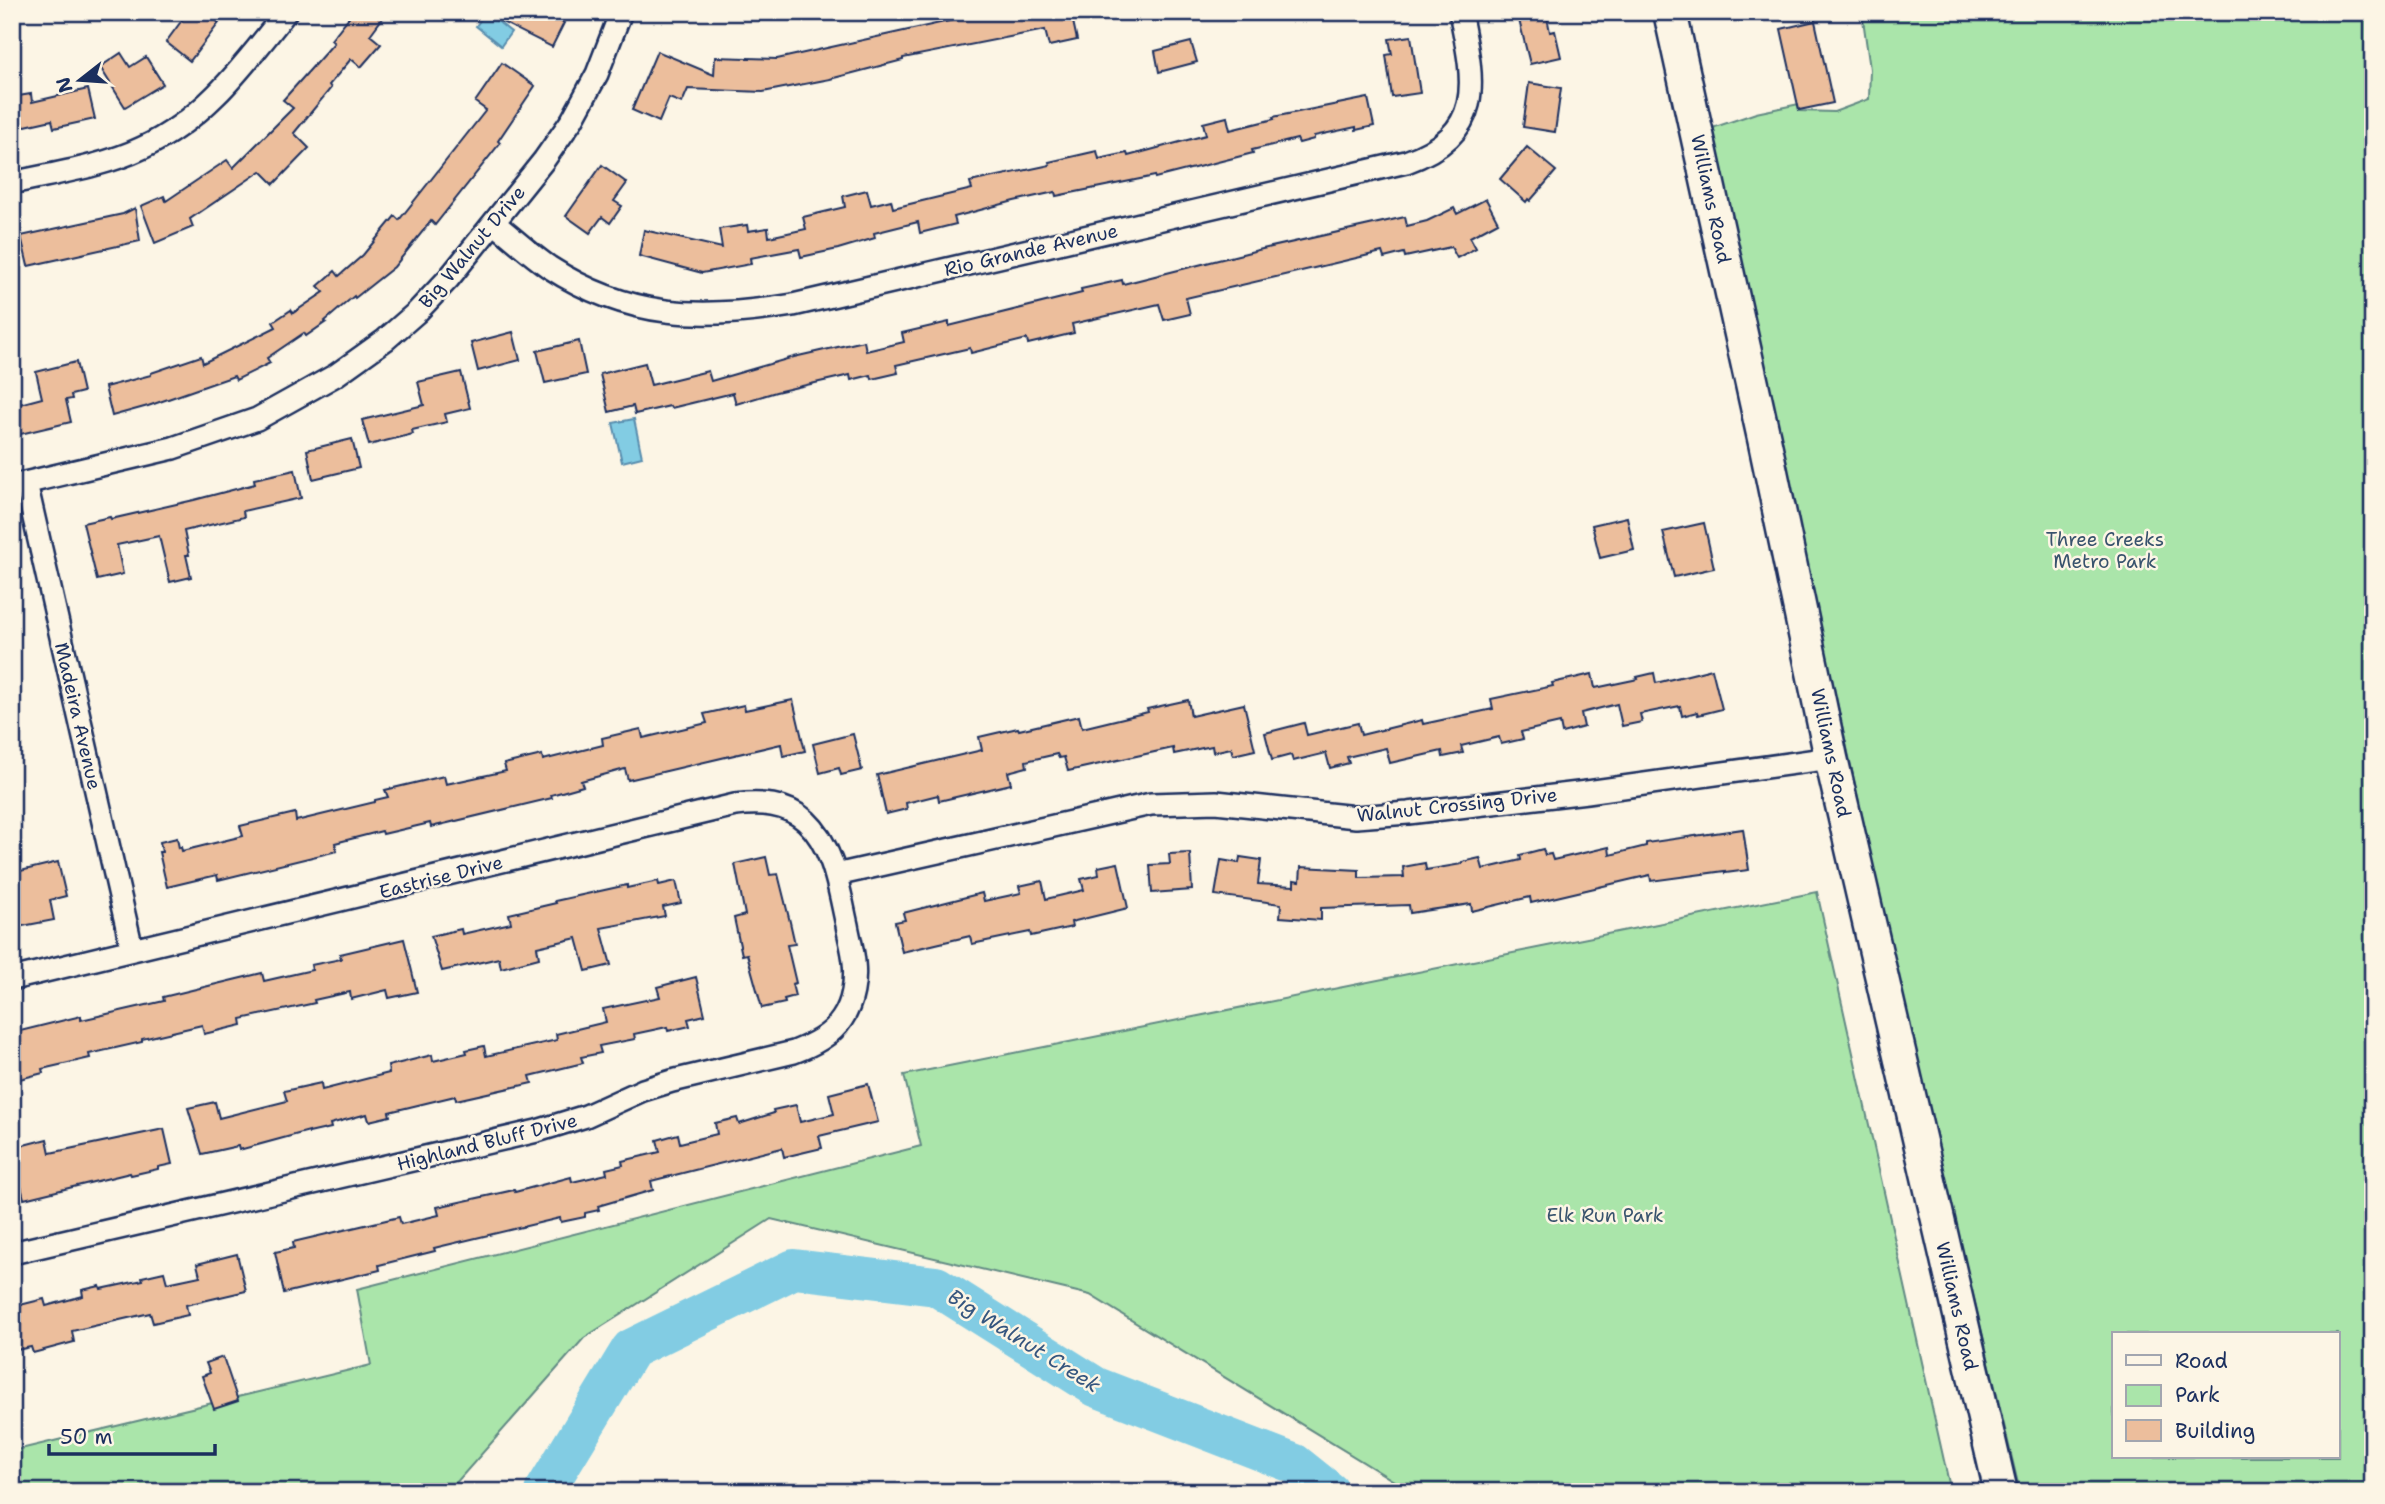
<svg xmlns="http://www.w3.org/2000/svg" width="2385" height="1504" viewBox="0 0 2385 1504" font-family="'Shantell Sans',sans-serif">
<rect width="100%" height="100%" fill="#fcf5e5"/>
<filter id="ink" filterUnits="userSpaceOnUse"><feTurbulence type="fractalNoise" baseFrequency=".0143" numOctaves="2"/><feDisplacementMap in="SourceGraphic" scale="14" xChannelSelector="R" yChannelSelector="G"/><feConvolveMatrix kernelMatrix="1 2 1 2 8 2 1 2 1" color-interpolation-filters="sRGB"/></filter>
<g filter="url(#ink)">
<!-- green -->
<g fill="#aae5aa" stroke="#628a84" stroke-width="2" fill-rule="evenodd">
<path d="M1862,12H2373V1492H2020L1901,993L1725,194V183H1722L1711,134L1715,127L1756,113L1799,104V111L1834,112L1869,99L1870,69ZM2114,1334H2338V1457H2114Z"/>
<polygon points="1817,892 1951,1492 1412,1492 1090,1295 771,1219 584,1338 448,1492 12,1492 12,1451 371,1365 357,1289 921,1146 904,1075"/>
</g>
<!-- water -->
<g fill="#82cce3" stroke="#598dae" stroke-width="2">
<polygon points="486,12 511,32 501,46 476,26"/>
<polygon points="634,419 642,457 622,462 613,423"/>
</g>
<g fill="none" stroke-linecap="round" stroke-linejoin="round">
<!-- river -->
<polyline stroke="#82cce3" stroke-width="40" points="544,1492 631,1349 794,1269 936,1286 1096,1387 1295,1464 1330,1492"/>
</g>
<!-- building -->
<g fill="#ecbe9c" stroke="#1b2f5e" stroke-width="2">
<polygon points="188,12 206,12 219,23 190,61 166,42"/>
<polygon points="353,12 387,12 370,35 381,44 361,67 351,59 329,85 331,88 294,133 309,148 274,184 261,171 190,219 193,227 155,243 141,206 164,196 166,201 227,160 233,168 293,108 283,100 334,43 331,40"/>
<polygon points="482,12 543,12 564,23 552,47"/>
<polygon points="990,12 1071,12 1077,40 1049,46 1045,30 903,58 903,60 830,79 763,92 688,89 682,103 669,98 659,122 632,110 657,51 714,75 715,57 777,59"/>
<polygon points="1517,12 1546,12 1550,32 1555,31 1561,57 1530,64"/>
<polygon points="1815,21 1833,103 1799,110 1781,29"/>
<polygon points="1411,36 1420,93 1392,97 1386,55 1392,54 1389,39"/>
<polygon points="1191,42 1197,62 1159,72 1155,51"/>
<polygon points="121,53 130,67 146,57 163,84 125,107 100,67"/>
<polygon points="502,63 535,86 498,141 500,143 435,225 431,221 394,267 355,298 354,296 325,321 326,322 306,336 304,333 267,358 270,363 236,380 234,376 148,406 112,416 105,387 151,375 151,373 201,356 203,363 276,327 273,322 291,310 293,313 324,292 318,286 335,271 339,276 363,255 395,216 399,220 486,110 475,102"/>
<polygon points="1529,83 1561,88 1555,132 1523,127"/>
<polygon points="88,89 95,119 54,128 52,120 12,129 12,97 31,94 32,102"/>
<polygon points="1368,98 1374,126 1356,130 1356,127 1314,136 1314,139 1299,143 1297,139 1252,150 1253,153 1155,178 1155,176 1056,196 1055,192 1014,201 954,217 956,224 920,233 918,222 874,233 875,238 838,249 801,257 799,249 750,258 751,264 702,273 639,256 644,230 722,248 719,229 747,225 748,231 768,228 769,237 806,229 803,217 845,207 843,196 867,190 871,205 891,200 893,208 972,189 970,182 1050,165 1049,162 1097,151 1099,159 1127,153 1128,156 1206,135 1203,123 1227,117 1230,130 1274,119 1273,117"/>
<polygon points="1527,147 1556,171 1530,201 1528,199 1526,202 1500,179"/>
<polygon points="602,165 627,183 614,201 622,206 610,223 602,217 590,233 566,216"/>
<polygon points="1486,199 1498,222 1470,237 1476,248 1457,258 1451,247 1405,257 1404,253 1384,258 1382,252 1186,298 1190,314 1164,320 1159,304 1146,307 1072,324 1074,333 1028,344 1027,339 971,353 970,348 896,365 898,373 872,379 871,375 851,380 850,375 776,392 736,404 733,393 671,408 670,406 635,414 633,406 609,412 600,374 645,363 651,385 708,371 711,381 794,357 864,341 866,351 904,342 902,333 949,322 949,326 1082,293 1081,289 1122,280 1123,284 1258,250 1405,217 1407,226 1427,221 1454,208 1457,214"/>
<polygon points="135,208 140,241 28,266 21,236 123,214"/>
<polygon points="513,332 520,360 478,371 471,343"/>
<polygon points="579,341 586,374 545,383 537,351"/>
<polygon points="76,362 83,392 71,395 72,399 66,400 71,422 12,436 12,406 42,398 36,372"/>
<polygon points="461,372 470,408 445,414 447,422 412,430 413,434 369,445 362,420 424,405 418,382"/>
<polygon points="352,439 359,468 313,479 307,450"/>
<polygon points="295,470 301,498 243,511 244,517 184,531 189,555 186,555 191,577 170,582 159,536 117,545 123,574 97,580 83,523 110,517 111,519 194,500 255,484 254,479"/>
<polygon points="1627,517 1634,550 1600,558 1592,525"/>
<polygon points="1704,523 1714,568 1674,577 1663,532"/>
<polygon points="1712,669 1722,709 1698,715 1697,712 1682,716 1680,706 1640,714 1642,722 1622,726 1617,704 1581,713 1584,727 1562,733 1560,723 1521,732 1523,739 1501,744 1499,737 1461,746 1463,753 1443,757 1442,751 1390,763 1386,748 1347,757 1349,763 1330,768 1326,753 1293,761 1291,755 1272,760 1265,733 1304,723 1307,735 1358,723 1361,735 1422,720 1423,724 1493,709 1491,699 1553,686 1552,683 1592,674 1595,688 1638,679 1637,677 1654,673 1656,683"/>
<polygon points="793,700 805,751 783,756 781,744 628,780 625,769 581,781 583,786 551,795 552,798 431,827 430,823 383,834 382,831 335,843 337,851 218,880 217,875 167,887 159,852 162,852 160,842 177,838 179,848 181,847 182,851 243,836 240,826 295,813 296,821 375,802 375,800 388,797 385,790 444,776 446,784 506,771 504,764 542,755 543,760 603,745 602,738 641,729 643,738 707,723 704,714 744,705 745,710"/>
<polygon points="1188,700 1191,716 1244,704 1255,750 1233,755 1231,748 1213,752 1212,746 1174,754 1173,748 1068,771 1064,757 1059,758 1057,754 1026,761 1027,767 1008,772 1011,784 939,801 938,795 906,803 907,809 886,814 877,775 982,750 979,737 1018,728 1019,730 1079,716 1082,728 1148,712 1147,709"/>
<polygon points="853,734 862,770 841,775 839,768 820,773 813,744"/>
<polygon points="1743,829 1749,870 1725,873 1725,871 1651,881 1650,875 1531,903 1530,897 1472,911 1471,904 1410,913 1409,905 1321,908 1321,920 1280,917 1281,904 1215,895 1221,860 1239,863 1240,857 1261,860 1258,884 1294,886 1294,880 1300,881 1301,867 1359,870 1359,878 1404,877 1403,867 1425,863 1426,870 1462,864 1462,862 1480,858 1483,869 1521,860 1520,855 1543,849 1545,855 1551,854 1553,860 1609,847 1610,855 1646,846 1646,843"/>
<polygon points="1190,853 1192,890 1152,893 1150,865 1170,864 1169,854"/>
<polygon points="766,857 770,875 778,874 790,922 795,944 787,945 796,983 792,984 795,996 784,999 785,1003 762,1008 747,954 742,955 734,918 745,915 735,864"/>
<polygon points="58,862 66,896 50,900 54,920 12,928 12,873"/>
<polygon points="1118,863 1128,908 1071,922 1072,927 1031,936 1030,932 972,944 970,936 902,952 895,922 905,920 903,913 982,893 984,901 1021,893 1019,886 1042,881 1046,899 1084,890 1081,879 1099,875 1098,867"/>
<polygon points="658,881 659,885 676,881 681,903 663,907 665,916 601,928 611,965 586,971 577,938 537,947 539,958 501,968 499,958 442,971 431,936 461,929 462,934 511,923 509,914 556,903 555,901 627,885 627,888"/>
<polygon points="404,939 417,992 389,998 387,990 351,999 350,992 314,1000 315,1003 241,1019 242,1025 204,1034 202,1025 142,1039 142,1042 89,1054 90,1058 42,1069 43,1073 12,1081 12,1033 81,1016 81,1020 164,1001 163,997 262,973 264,981 312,970 311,965 341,959 340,954"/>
<polygon points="696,977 705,1015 688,1019 690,1026 668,1031 667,1027 634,1034 635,1039 599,1046 601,1053 581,1057 583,1063 530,1076 532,1083 456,1100 455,1096 389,1112 390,1116 369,1121 367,1114 330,1124 331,1128 309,1133 309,1131 239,1150 238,1146 202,1154 188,1108 215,1102 219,1118 287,1101 284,1091 321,1083 322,1090 389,1073 388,1066 432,1055 433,1061 467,1053 466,1050 484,1046 486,1056 557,1040 556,1034 606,1022 603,1009 660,997 657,987"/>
<polygon points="868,1084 878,1122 819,1136 822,1148 784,1157 782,1148 651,1181 653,1190 598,1206 599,1210 585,1213 585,1217 561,1222 560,1218 434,1248 435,1251 379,1265 380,1270 284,1293 275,1252 294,1248 293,1242 399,1217 401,1224 439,1215 437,1207 514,1190 515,1192 571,1177 572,1182 607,1174 606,1169 623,1165 622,1161 660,1152 657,1140 678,1134 680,1143 717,1134 715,1123 737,1118 739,1124 774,1113 773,1110 796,1105 800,1122 834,1114 829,1094"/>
<polygon points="164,1129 172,1164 158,1167 158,1169 131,1175 130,1173 24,1199 12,1148 47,1139 50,1153"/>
<polygon points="237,1254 246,1291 186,1305 188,1315 153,1323 150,1313 72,1331 74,1342 33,1353 31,1347 12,1351 12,1307 44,1299 46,1306 83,1296 82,1290 100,1286 101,1289 143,1280 142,1277 164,1272 167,1283 200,1276 197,1264"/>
<polygon points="223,1357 238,1401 214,1409 202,1376 210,1373 206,1363"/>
</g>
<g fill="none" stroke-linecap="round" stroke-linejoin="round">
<!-- minor casing -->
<g stroke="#1b2f5e" stroke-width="26">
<g id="minor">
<path d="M12,183C55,173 102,167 142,148C205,119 244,65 286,12"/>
<path d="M494,223C512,237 530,254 549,267C629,319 702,320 793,305L1406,162C1487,133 1474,81 1460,12"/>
<polyline points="26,483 132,949"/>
<polyline points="12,486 173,448 257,419 336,375 385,340 417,312 449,278 544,160 572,120 597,74 621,12"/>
<polyline points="836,875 1151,804 1216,802 1356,817 1408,813 1587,792 1831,758"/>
<path d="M12,979L735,805C760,802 786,803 806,821C834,847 839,890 847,925C849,937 853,950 854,962C856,981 853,1003 842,1019C831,1036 812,1045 794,1052L672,1081L643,1090L586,1116L537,1131L12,1253"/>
</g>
</g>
<!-- secondary casing -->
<g stroke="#1b2f5e" stroke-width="37">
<polyline id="secondary" points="1670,12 1765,443 1831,758 2001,1492"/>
</g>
<!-- minor -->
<use href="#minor" stroke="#fcf5e5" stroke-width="21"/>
<!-- secondary -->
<use href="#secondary" stroke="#fcf5e5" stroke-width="32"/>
</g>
</g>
<g text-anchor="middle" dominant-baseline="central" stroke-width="5" stroke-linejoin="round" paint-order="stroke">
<!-- street labels -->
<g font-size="19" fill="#1b2f5e" stroke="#fcf5e5">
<text transform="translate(1711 199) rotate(78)">Williams Road</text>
<text transform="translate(472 247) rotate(-50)">Big Walnut Drive</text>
<text transform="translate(1031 250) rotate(-13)">Rio Grande Avenue</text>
<text transform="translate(78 716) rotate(77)">Madeira Avenue</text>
<text transform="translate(1831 753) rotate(78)">Williams Road</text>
<text transform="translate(1457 805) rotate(-6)">Walnut Crossing Drive</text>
<text transform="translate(441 877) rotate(-14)">Eastrise Drive</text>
<text transform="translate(487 1142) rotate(-14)">Highland Bluff Drive</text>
<text transform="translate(1957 1306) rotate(77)">Williams Road</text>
</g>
<!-- park labels -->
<g font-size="19" fill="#38536d" stroke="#fcf5e5">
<text x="2105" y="539">Three Creeks<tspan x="2105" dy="22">Metro Park</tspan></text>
<text x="1605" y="1215">Elk Run Park</text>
</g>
<!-- water labels -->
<g font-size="21" font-style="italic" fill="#35567f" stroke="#fcf5e5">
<text transform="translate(1024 1341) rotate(32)">Big Walnut Creek</text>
</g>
</g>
<!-- margin -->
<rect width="2385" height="1504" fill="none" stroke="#fcf5e5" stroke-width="42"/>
<rect x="21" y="21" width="2343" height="1462" fill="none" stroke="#1b2f5e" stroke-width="2.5" filter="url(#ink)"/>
<!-- legend -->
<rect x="2112" y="1332" width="228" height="126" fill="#fcf5e5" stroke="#a2a6af" stroke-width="2"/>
<rect x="2126" y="1355" width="35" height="10" fill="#fcf5e5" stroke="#a2a6af" stroke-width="2"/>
<text x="2175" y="1368" font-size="21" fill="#1b2f5e">Road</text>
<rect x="2126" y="1385" width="35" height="21" fill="#aae5aa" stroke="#a2a6af" stroke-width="2"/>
<text x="2175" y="1402" font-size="21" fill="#1b2f5e">Park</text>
<rect x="2126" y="1420" width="35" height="21" fill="#ecbe9c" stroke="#a2a6af" stroke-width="2"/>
<text x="2175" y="1438" font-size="21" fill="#1b2f5e">Building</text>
<!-- north arrow -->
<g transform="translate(80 80) rotate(253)" stroke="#fcf5e5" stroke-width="5" paint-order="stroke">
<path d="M0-5L12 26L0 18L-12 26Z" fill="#1b2f5e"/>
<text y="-10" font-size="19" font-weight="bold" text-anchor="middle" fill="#1b2f5e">N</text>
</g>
<!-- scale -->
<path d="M49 1444v10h166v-10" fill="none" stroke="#1b2f5e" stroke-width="3.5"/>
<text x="60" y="1444" font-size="21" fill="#1b2f5e" stroke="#fcf5e5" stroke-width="5" paint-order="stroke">50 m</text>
</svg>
